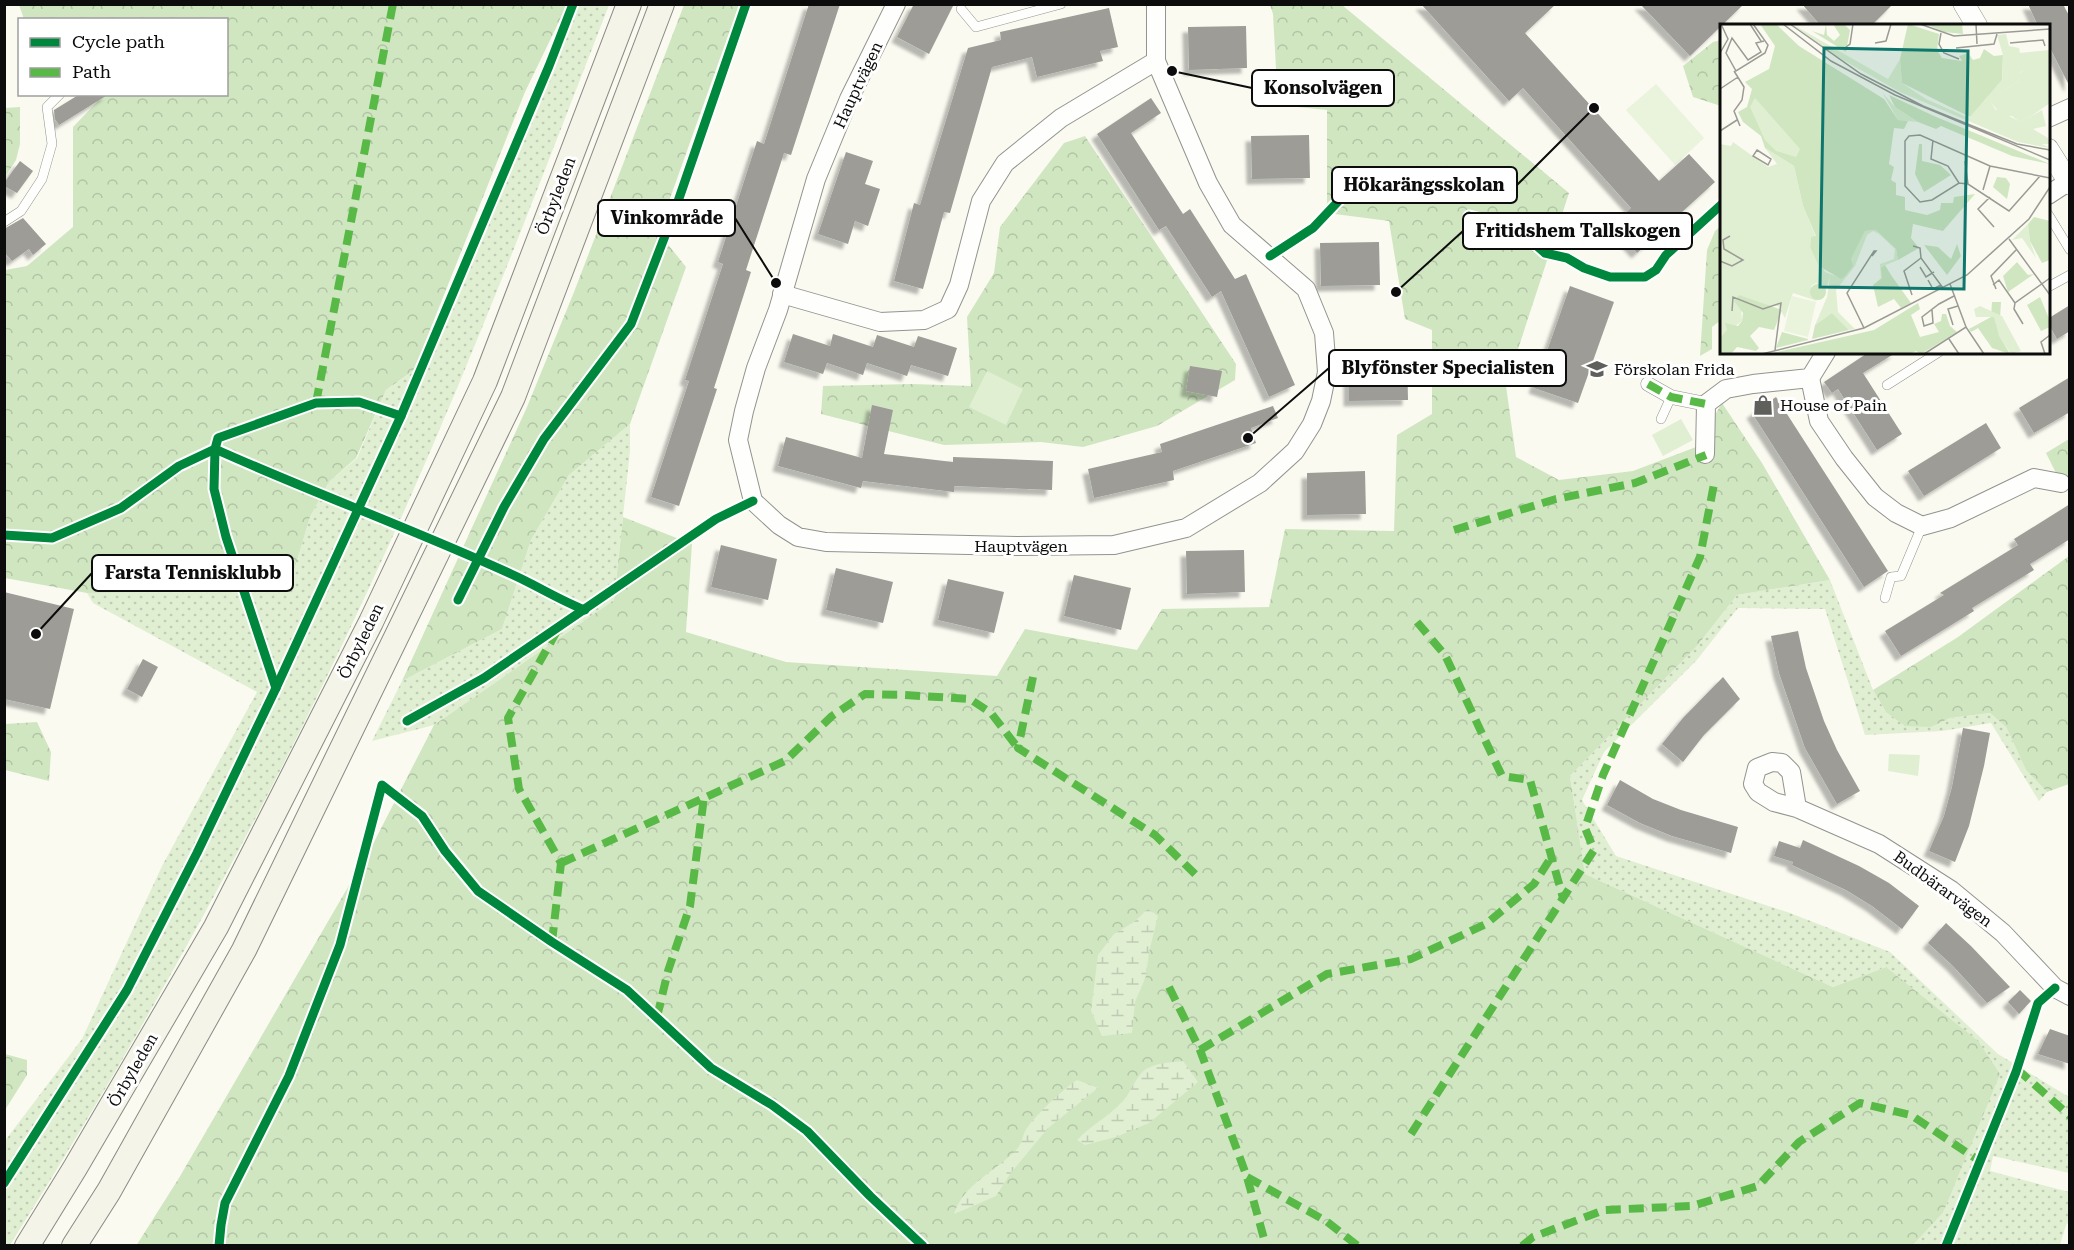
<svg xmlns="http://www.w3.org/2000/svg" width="2074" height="1250" viewBox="0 0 2074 1250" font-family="'Roboto Serif',serif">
<defs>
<pattern id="grass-dots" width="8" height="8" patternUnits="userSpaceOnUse" patternTransform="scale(1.5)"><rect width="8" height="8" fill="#e0efd2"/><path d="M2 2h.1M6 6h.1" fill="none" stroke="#bfccb3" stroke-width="1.8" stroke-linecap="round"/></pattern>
<pattern id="forest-crowns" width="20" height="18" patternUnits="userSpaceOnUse" patternTransform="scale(1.5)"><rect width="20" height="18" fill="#d0e6c1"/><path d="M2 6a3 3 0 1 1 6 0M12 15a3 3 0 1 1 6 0" fill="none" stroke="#b1c4a5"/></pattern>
<pattern id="wetland-marsh" width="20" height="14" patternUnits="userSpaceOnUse" patternTransform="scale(1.5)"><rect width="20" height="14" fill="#e0efd2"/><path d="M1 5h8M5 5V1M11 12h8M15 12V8" fill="none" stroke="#bfccb3"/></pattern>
<filter id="shadow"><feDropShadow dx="-5.5" dy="5.5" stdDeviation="1.5" flood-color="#0004"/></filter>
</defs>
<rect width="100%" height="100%" fill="#fafaf1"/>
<!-- grass -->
<g fill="url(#grass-dots)">
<path d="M576,5H609C533,201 458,398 369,588C264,814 142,1035 10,1245H5L4,1142L82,1039L162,866L257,692L93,603L87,593L182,592L258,576L294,571L310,517L329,482L357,458L386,390L430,359Z"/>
<polygon points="630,424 630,451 614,600 434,725 372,741 402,681 502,629 531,540 569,475"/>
<polygon points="1830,580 1873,690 1886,712 1930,727 1950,718 1990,713 2006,727 2026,770 2047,792 2039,801 1991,723 1942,731 1865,735 1825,609 1738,608 1696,661 1604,752 1582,800 1616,856 1790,913 1890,952 1998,1054 2069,1097 2069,1173 1993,1156 1990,1171 2069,1192 2069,1222 2066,1225 2060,1245 1913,1245 1943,1213 1960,1168 1886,967 1833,987 1585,874 1570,776 1697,646 1737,595"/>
</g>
<!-- forest -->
<g fill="url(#forest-crowns)">
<polygon points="19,5 567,5 525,92 414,370 386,390 356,458 329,482 310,517 294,571 258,576 182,592 87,593 5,578 5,270 27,266 73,227 73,127 97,102 97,95 226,94 226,20 24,19"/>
<polygon points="684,5 739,5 658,232 686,267 630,424 569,475 531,540 502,629 402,681 527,407 574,292"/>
<polygon points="1270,5 1342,5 1569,193 1506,386 1516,457 1559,480 1633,471 1696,447 1722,403 1762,463 1830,580 1737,595 1697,646 1570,776 1585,874 1833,987 1886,967 1978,1041 2000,1074 1943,1213 1913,1245 136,1246 179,1178 373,844 434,725 614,600 623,517 692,544 686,632 786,662 997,676 1025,629 1137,650 1162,609 1269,607 1285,529 1394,531 1397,435 1432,414 1432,330 1405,319 1389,221 1327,213 1327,110 1278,105 1273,14"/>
<polygon points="1721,40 1722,40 1721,106 1693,97 1683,66 1713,42"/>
<polygon points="20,107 20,144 16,160 5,177 5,108"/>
<polygon points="1085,136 1236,364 1235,380 1157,426 1083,447 1041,442 944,445 821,414 823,386 912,384 971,386 967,317 994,273 1000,227 1064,143"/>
<polygon points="1721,226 1721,320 1712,327 1712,349 1700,356 1707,250 1715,231"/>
<polygon points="2069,439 2069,479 2061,483 2046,453"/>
<polygon points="2069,556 2069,784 2047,792 2026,770 2006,727 1990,713 1950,718 1931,727 1905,726 1886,712 1873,690 1958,637"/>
<polygon points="37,722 51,752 49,781 5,770 5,724"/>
<polygon points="5,1054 27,1060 27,1075 5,1110"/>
</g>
<!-- wetland -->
<g fill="url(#wetland-marsh)">
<polygon points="1148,909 1158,916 1149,952 1146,976 1135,1002 1132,1033 1102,1036 1091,1011 1098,955 1114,934 1134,922"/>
<path d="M1183,1061L1198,1082L1149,1123L1116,1137L1085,1145L1077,1140C1092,1124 1115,1113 1127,1096C1132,1088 1138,1074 1146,1069C1157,1063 1171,1062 1183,1061Z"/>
<path d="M1077,1080L1098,1088L1048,1128L1010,1174L996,1196L954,1214C964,1183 997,1171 1017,1149C1023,1143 1022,1134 1027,1128C1036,1115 1063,1089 1077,1080Z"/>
</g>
<!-- park -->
<g fill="#e0efd2">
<polygon points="987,371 1023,389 1006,425 969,407"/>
<polygon points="1681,419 1693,440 1663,456 1652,435"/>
<polygon points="1889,754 1920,755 1918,776 1888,771"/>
</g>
<!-- pitch -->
<polygon fill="#eaf3dc" points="1656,84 1704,138 1675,165 1626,110"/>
<!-- building -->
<g fill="#9d9c97" filter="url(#shadow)">
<polygon points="809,4 840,4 791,155 784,153 746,270 751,272 714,388 717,389 679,506 651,497 689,381 685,380 723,264 718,262 757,141 764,144"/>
<polygon points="914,4 954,4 929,54 897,37"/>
<polygon points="1421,4 1556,4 1525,33 1659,181 1689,154 1715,182 1637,253 1612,226 1631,208 1523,88 1509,101"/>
<polygon points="1640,4 1744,4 1690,56"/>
<polygon points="1802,4 1893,4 1871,26 1821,26"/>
<polygon points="2028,4 2063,4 2066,10 2070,17 2070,87 2049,46 2049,26 2038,26"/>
<polygon points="1109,8 1118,47 1100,51 1103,61 1037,77 1032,57 992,67 950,213 944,212 923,289 894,281 914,203 920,205 968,48 1001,40 1000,32"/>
<polygon points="1246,26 1247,68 1189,70 1188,27"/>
<polygon points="80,94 109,94 59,125 55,119 54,110"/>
<polygon points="1151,98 1161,113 1131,133 1183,214 1190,209 1235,279 1246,274 1295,385 1269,397 1221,291 1212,297 1166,226 1159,230 1097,134"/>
<polygon points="1309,135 1310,178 1252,179 1251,136"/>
<polygon points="846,152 873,161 865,184 880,189 868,226 855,221 848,244 818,234"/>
<polygon points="20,161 33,171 17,193 4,186 4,183"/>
<polygon points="23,218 46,244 33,255 29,249 12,261 4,252 4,229"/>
<polygon points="1379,242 1380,285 1321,286 1320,243"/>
<polygon points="1570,286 1614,302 1578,403 1534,388"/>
<polygon points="2070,305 2070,331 2057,339 2049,325 2049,318"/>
<polygon points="793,334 830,346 833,334 873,347 877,335 914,347 918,336 957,348 948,376 911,365 907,376 867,363 863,375 827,363 823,374 784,362"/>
<polygon points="1869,352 1897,352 1863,373 1902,434 1877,450 1838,389 1832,393 1824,382"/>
<polygon points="1407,357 1408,400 1349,401 1349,359"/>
<polygon points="1190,366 1222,371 1217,397 1186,391"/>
<polygon points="2070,377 2070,412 2034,433 2019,408"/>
<polygon points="1776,397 1888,571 1864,587 1752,413"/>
<polygon points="872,405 893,410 884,454 953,462 953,457 1053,461 1052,490 954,486 954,492 863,481 861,488 778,466 786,437 862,458"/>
<polygon points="1273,406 1278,418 1251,428 1256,443 1173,471 1174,480 1094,498 1088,469 1162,452 1160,444"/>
<polygon points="1986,423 2001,448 1924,496 1908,471"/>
<polygon points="1365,471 1366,514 1307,515 1307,473"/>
<polygon points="2070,504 2070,539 2030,564 2034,570 1972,608 1974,611 1901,656 1885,631 1944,595 1940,593 2018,545 2014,539"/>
<polygon points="721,545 777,559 768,600 711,587"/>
<polygon points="1244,550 1245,592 1187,594 1186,551"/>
<polygon points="836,568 893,582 883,623 826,610"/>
<polygon points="1074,575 1131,588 1121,630 1064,616"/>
<polygon points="948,579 1004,592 994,633 938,620"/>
<polygon points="4,592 74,609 50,709 4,699"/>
<polygon points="1798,631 1806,668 1824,721 1837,750 1860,791 1837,804 1805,748 1779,673 1771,636"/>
<polygon points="143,659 158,667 142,697 127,689"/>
<polygon points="1723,677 1740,699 1704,735 1683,762 1662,744 1683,718"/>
<polygon points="1963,728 1990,733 1984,766 1969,826 1955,862 1929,851 1944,816 1952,787"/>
<polygon points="1620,780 1653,799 1681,810 1738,827 1731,853 1672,836 1640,823 1607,805"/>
<polygon points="1803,840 1859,866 1889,883 1919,906 1902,929 1872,906 1846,890 1792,865 1793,862 1774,856 1779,841 1800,848"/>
<polygon points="1946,923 1971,946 2010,987 1987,1003 1953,966 1928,943"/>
<polygon points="2020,990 2031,1001 2019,1014 2008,1002"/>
<polygon points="2050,1029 2070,1036 2070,1064 2038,1054"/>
</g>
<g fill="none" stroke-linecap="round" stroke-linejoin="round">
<!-- service casing -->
<g stroke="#93938f" stroke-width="10">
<g id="service">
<polyline points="961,9 976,27 1061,4"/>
<polyline points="2048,214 2070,250"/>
<polyline points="4,222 21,211 42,179 52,144 47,107 60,94"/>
<polyline points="2048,287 2070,275"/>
<polyline points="1887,385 1939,352"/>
<polyline points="1661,419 1671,397"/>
<polyline points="1885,598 1891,577 1901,576 1922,526"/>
</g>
</g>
<!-- pedestrian casing -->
<g stroke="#93938f" stroke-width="15">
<polyline id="pedestrian" points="1648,384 1671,397 1706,404"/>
</g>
<!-- minor casing -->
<g stroke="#93938f" stroke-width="20">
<g id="minor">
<polyline points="896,4 849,99 816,179 778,310 756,368 744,411 738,440 753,501 779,525 798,537 826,542 1017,546 1114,545 1186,528 1260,483 1295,451 1312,424 1321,401 1327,372 1324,333 1306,289 1232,225 1208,183 1156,61 1156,4"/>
<polyline points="2048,118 2070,108"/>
<polyline points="2048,195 2068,182"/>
<polyline points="782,294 880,322 924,320 948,309 959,285 981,201 1005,163 1061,118 1156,61"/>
<polyline points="1810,378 1819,421 1844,458 1875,497 1896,513 1922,526 1951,518 2034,478 2061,483"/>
<polyline points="1705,454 1706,404 1726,389 1753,384 1810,378 1826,352"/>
<polyline points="1797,808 1791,772 1782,763 1772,762 1757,768 1753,784 1758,792 1774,802 1797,808 1879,844 1951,890 2003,933 2055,988 2070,996"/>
</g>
</g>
<!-- tertiary casing -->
<g stroke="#93938f" stroke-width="22">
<g id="tertiary">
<polyline points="1964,4 1977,26"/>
<polyline points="2048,149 2070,184"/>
</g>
</g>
<!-- secondary casing -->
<g stroke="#8a8a86" stroke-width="26">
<g id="secondary">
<polyline points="27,1246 75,1168 216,927 371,622 485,381 629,4"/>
<polyline points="74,1246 109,1191 244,950 513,397 662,4"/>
</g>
</g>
<!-- service -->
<use href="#service" stroke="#fefefd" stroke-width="9"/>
<!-- pedestrian -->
<use href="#pedestrian" stroke="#fefefd" stroke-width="14"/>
<!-- minor -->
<use href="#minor" stroke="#fefefd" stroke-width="18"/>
<!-- tertiary -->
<use href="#tertiary" stroke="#fefefd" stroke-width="21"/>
<!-- secondary -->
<use href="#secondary" stroke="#f4f4e8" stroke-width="24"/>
<!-- quiet -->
<g stroke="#58b947" stroke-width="8" stroke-dasharray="15 8" stroke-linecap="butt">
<polyline points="1648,384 1671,397 1706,404"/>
<polyline points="316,403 393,4"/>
<polyline points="1454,530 1556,499 1635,483 1706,455"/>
<polyline points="1417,622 1445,655 1502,776 1530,780 1563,898"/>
<polyline points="1033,677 1018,748 1155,835 1198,877"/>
<polyline points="561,863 785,761 832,716 865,694 905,695 970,699 991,713 1018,748"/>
<polyline points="552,942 561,863 519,789 508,718 557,631"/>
<polyline points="1169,987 1200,1050 1247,1177 1266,1246"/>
<polyline points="657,1017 668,971 690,906 704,797"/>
<polyline points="1200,1050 1327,974 1411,959 1486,924 1534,884 1552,856"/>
<polyline points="2017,1069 2070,1116"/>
<polyline points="1411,1134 1594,850 1585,828 1603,775 1700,557 1714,484"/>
<polyline points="1247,1177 1326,1221 1358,1246"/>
<polyline points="1522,1246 1533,1237 1604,1210 1692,1206 1758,1186 1799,1142 1860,1103 1911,1115 1981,1162"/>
</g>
<!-- cycleway casing -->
<g stroke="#fff" stroke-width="13">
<g id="cycleway">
<polyline points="1469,216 1505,225 1529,239 1545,253 1567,258 1584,268 1610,277 1645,277 1656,270 1666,255 1722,204"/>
<polyline points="1270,256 1313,228 1348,191 1373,177 1397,173 1429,175 1454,188"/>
<polyline points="4,535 52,538 121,508 179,466 215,449 218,438 316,403 359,402 401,416"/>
<polyline points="458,600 504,507 544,439 631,324 675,210 746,4"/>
<path d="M276,688L226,537L214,489L215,449C313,493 413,529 511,574C536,585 559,600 585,610"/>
<polyline points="407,721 484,678 716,519 753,501"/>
<polyline points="4,1183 127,990 197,853 276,688 401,416 549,66 573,4"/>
<polyline points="219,1246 221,1225 225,1203 289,1076 340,945 382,785 422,816 445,851 478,891 552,942 627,990 711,1068 772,1105 807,1131 870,1196 923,1246"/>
<polyline points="1946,1246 2016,1072 2038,1003 2055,988"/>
</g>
</g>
<!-- cycleway -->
<use href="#cycleway" stroke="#00873e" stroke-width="9"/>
</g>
<!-- icons -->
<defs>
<g id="school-bare" transform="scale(1.62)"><path d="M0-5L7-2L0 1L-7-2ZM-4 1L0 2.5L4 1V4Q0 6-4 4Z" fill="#5f5f5c" stroke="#fff" stroke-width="2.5" paint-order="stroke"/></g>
<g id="shop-bare" transform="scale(1.62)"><path d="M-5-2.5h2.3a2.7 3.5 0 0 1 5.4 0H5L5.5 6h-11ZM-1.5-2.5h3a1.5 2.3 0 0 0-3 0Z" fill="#5f5f5c" stroke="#fff" stroke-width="2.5" paint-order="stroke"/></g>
</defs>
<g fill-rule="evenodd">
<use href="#school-bare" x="1597" y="369"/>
<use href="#shop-bare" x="1763" y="405"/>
</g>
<g text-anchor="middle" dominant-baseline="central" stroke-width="6" stroke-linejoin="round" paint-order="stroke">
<!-- street labels -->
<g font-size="16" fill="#0c0c0c" stroke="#fff">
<text transform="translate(858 85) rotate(-65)">Hauptvägen</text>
<text transform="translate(556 196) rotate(-69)">Örbyleden</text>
<text x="1021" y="546">Hauptvägen</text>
<text transform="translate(361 641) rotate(-64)">Örbyleden</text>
<text transform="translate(1943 889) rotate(36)">Budbärarvägen</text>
<text transform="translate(133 1070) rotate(-60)">Örbyleden</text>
</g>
<!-- poi labels -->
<g font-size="16" fill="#0c0c0c" stroke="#fff" text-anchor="start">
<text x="1614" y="369">Förskolan Frida</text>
<text x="1780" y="405">House of Pain</text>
</g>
</g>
<!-- overview -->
<g transform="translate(1720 24)">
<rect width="330" height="330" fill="#fafaf1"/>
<path d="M72,0L168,55L180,35L182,59L206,75L249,94L282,56L301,46L299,57L270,76L275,85L301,98L322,86L326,102L313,105L328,114L330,120H322L330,124L298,118L180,68L114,31ZM162,68L175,83L198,98L178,96ZM13,118L48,143L57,140L45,124L74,142L83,182L96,213H91L90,223L105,248L121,254L145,207L156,206L176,225L178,236L163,242L162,254L153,261L161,254L160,240L174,235L175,225L159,210L153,207L147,211L135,242L116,266L118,288L135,305L129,306L112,289L95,301L107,273L110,253L106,266L96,259L91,262L97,277L73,269L65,294L58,282H44L33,277L21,284L22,297L0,314V120L11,122ZM308,200L310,217L316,234L302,214L292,216Z" fill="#e0efd2"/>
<path d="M40,0H56L79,22L164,75L178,96L188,97L184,105L174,104L169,140L174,143L171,156L176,159V171L185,173V186L207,191L220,186L221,179H233L234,173L255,170L223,207L193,200L191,214L199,224L178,236L176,225L156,206L145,207L131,235L133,242L125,252L121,255L99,242L90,223L91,213L96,212L83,182L74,142L45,124L41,112L23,98L18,88L27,83L32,65L25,58L49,45L55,22ZM106,0L107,11L114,17L120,11L113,0H124L130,6L126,28L92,7L104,11ZM188,0L219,10L217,26L222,34L242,37L239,32L248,29L253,36L260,34L264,25L274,32L283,31L282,56L250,93L182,59L180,35ZM206,0H242L243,10L224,8ZM169,71L214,92L330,140L292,132L221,102L216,105L198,98L175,83ZM199,120H202V137L220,141L231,151L204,168L195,150ZM277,153L286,154L290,160L287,175L273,163ZM314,193L330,197V236L322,239L310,217L308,200ZM237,220L241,232L227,251L204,221L218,223L231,235ZM297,238L308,251L314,250L288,268L283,252ZM165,241L171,251L191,279L181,284L174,275L158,283L153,261L162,254L161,244ZM90 268a8 8 0 1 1 16 0a8 8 0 1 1-16 0ZM19,271L62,286L54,306L39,303L30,312L39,324L36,327L17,323L11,330H0V314L7,306L5,299L18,302L22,297L23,289L14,277ZM320,273L330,297V303L321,307L307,281ZM272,278H281L279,311L290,330L272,324L258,304L251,308L249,305L271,293ZM198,279L200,285L191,291L200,313L219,308L214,300L221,297L222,290H226L230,302L237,308L201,330L196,327L189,330H48L154,306ZM112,289L129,306L92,315L95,301ZM62,308L88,315V316L56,324Z" fill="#d0e6c1"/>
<path d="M35,74L80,125L76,133L56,127L45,116L30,83Z" fill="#e0efd2"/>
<path d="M286,10L289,22L299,24L300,29L330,26V79L301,99L292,92L283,93L269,76L299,57L296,52L303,47L282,56L283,31L277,11ZM260,282L282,292L301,327L291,330L279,312L274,293H256L254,285Z" fill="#e0efd2"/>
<path d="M72,272L96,278L88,313L64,307Z" fill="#eaf3dc"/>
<path fill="none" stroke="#9b9b95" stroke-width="1.5" d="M30,0L41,17M33,0L48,21L45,29L16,47L6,29L12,14L28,36L41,28L36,19L44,17M63,0L111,37L175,71L330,136M70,0L141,50L203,82L297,120L330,126M200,0L234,12L330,5M256,0L257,20M221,9L219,20L224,29L239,35M155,19L166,17L171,0M290,19L323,16L325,22M126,23L130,20L133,0M236,24L274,20L277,10M0,29L8,15L1,0M14,47L24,63L22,76L14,87L20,102M0,65L18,53M0,107L17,96M213,116L211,135L228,142L239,159M37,126L51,135L48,141L33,132ZM245,137L248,160M320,152L289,187L248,160L239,159L212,176L200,178L185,162V117L189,112L200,111L270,142L330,154M263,166L270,142M270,173L258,185L274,203M289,215L330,271M193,222L200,224L201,234L223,264M0,237L12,242L23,236L4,225L3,216L10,212M200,243L206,253L214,248M208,256L213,265L221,261M230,260L246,303M273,261L279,256L295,279M276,265L271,252L296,226M192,271L184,247L201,234M212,286L213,299L204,302L202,293L219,280L234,272M12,287L13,273L43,285L61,279L55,326M303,300L294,285L295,279L330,254M233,301L228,285L238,282M144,304L127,269L154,227H156L152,232M229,315L239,330M42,330L144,304L247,251L309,195L330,163M204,330L246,303L264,330M325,330L321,318L330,311"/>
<path fill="#0f766e" fill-opacity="0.15" stroke="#0f766e" stroke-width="3" d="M104,24L248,27L244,265L100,263Z"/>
<rect width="330" height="330" fill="none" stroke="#0c0c0c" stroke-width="3"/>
</g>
<!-- callouts -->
<path fill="none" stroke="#0c0c0c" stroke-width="2" d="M1172 71L1252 88M1594 108L1517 185M776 283L735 218M1396 292L1463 231M1248 438L1329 368M36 634L92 573"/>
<g fill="#0c0c0c" stroke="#fff" stroke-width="2">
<circle cx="1172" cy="71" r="6"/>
<circle cx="1594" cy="108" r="6"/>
<circle cx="776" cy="283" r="6"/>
<circle cx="1396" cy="292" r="6"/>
<circle cx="1248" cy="438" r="6"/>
<circle cx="36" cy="634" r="6"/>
</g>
<g fill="#fff" stroke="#0c0c0c" stroke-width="2">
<rect x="1252" y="70" width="142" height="36" rx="6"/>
<rect x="1332" y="167" width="185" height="36" rx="6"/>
<rect x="598" y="200" width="137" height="36" rx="6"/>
<rect x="1463" y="213" width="229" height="36" rx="6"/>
<rect x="1329" y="350" width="237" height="36" rx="6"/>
<rect x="92" y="555" width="201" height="36" rx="6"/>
</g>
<g font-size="18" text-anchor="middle" font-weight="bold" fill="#0c0c0c">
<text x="1323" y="94">Konsolvägen</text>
<text x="1424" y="191">Hökarängsskolan</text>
<text x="667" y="224">Vinkområde</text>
<text x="1578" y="237">Fritidshem Tallskogen</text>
<text x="1448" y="374">Blyfönster Specialisten</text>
<text x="193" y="579">Farsta Tennisklubb</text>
</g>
<!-- border -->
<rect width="2074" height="1250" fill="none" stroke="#0c0c0c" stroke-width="12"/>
<!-- legend -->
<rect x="18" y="18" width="210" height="78" fill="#ffffff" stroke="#9e9e9e" stroke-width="1.5"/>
<rect x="30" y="38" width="30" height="9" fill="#00873e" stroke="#9e9e9e" stroke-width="1.5"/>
<text x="72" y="48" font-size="18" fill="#0c0c0c">Cycle path</text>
<rect x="30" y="68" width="30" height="9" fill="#58b947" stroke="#9e9e9e" stroke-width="1.5"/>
<text x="72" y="78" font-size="18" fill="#0c0c0c">Path</text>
</svg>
